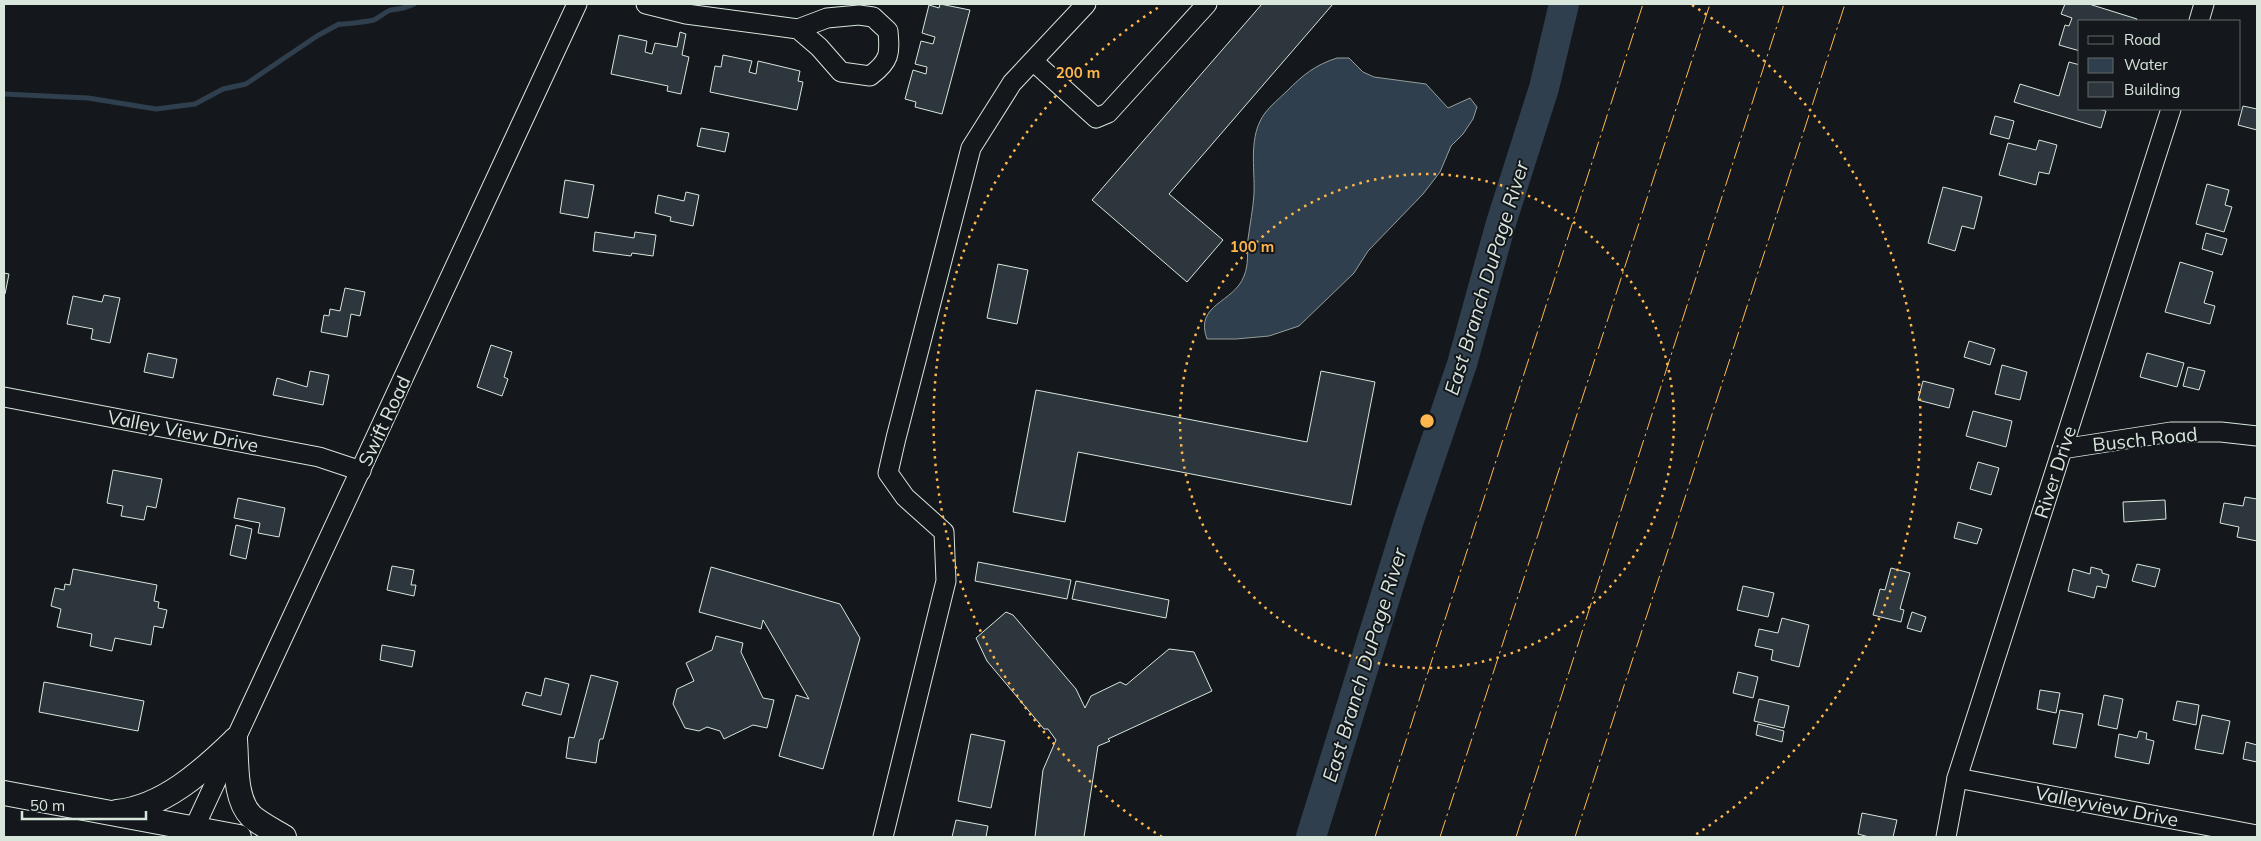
<svg xmlns="http://www.w3.org/2000/svg" width="2261" height="841" viewBox="0 0 2261 841" font-family="Mulish,sans-serif">
<rect width="100%" height="100%" fill="#14181c"/>
<!-- water -->
<path fill="#2f3f4d" stroke="#939e99" d="M1337,58H1349L1363,72L1374,77L1426,84L1448,108L1470,98L1477,107L1473,119L1463,134L1451,146L1440,172L1423,194L1368,251L1354,273L1299,326L1269,336L1236,339H1207C1194,304 1234,303 1244,276C1249,264 1247,252 1248,239C1250,224 1253,209 1254,194C1255,167 1248,136 1265,113C1271,105 1280,98 1287,91C1303,75 1315,65 1337,58Z"/>
<g fill="none" stroke-linecap="round" stroke-linejoin="round">
<!-- stream -->
<path stroke="#2f3f4d" stroke-width="5" d="M4,94L88,98L156,109L195,104L223,89L246,84L317,36L339,24C342,25 370,21 374,20C380,17 385,12 391,10C400,9 406,8 414,4"/>
<!-- river -->
<polyline stroke="#2f3f4d" stroke-width="30" points="1311,837 1409,520 1462,364 1501,223 1544,88 1564,4"/>
</g>
<!-- building -->
<g fill="#2c363c" stroke="#d8e6dc">
<polygon points="940,4 970,10 942,114 915,107 916,102 905,99 913,70 926,74 927,67 915,64 921,41 933,44 935,37 922,33 929,5 939,8"/>
<polygon points="1262,4 1333,4 1169,194 1223,240 1187,282 1092,200"/>
<polygon points="2065,4 2089,4 2137,19 2137,21 2080,21 2080,51 2059,45 2065,25 2069,26 2072,18 2061,14"/>
<polygon points="680,32 686,34 682,55 689,57 681,94 667,91 668,86 611,74 619,35 647,41 645,52 652,54 655,43 677,47"/>
<polygon points="723,55 752,61 749,72 756,74 758,61 800,71 798,81 803,82 797,110 710,92 715,66 721,67"/>
<polygon points="2069,62 2080,65 2080,109 2098,109 2106,111 2101,128 2014,102 2020,84 2059,96"/>
<polygon points="2243,106 2257,109 2257,130 2238,125"/>
<polygon points="1995,116 2014,121 2009,139 1990,134"/>
<polygon points="701,128 729,133 725,152 697,146"/>
<polygon points="2039,140 2057,145 2049,174 2039,172 2036,185 1999,175 2008,143 2036,150"/>
<polygon points="565,180 594,185 588,218 560,213"/>
<polygon points="2207,184 2229,190 2225,205 2232,207 2224,232 2196,224"/>
<polygon points="1943,187 1982,197 1974,229 1962,226 1955,251 1928,243"/>
<polygon points="686,192 699,195 693,226 670,221 671,217 655,213 658,195 684,201"/>
<polygon points="595,232 634,238 635,232 656,235 653,256 632,253 631,256 593,251"/>
<polygon points="2206,233 2227,239 2222,255 2202,249"/>
<polygon points="2180,262 2213,272 2204,303 2215,306 2210,324 2165,312"/>
<polygon points="998,264 1028,270 1017,324 987,318"/>
<polygon points="4,273 9,274 5,294 4,294"/>
<polygon points="345,288 365,292 360,316 351,314 347,337 321,332 324,315 329,316 330,309 340,311"/>
<polygon points="104,295 120,298 110,343 91,339 93,329 67,324 73,296 102,302"/>
<polygon points="1969,341 1995,349 1990,365 1964,357"/>
<polygon points="491,345 512,352 504,377 508,379 502,396 477,387"/>
<polygon points="148,353 177,359 173,378 144,372"/>
<polygon points="2147,353 2184,363 2177,387 2140,377"/>
<polygon points="2002,365 2027,372 2020,400 1995,394"/>
<polygon points="2188,367 2205,371 2199,390 2183,386"/>
<polygon points="310,371 329,375 323,405 273,395 277,378 307,387"/>
<polygon points="1321,371 1375,382 1351,505 1078,452 1065,522 1013,512 1036,390 1307,442"/>
<polygon points="1923,381 1954,389 1949,408 1918,400"/>
<polygon points="1973,411 2012,421 2006,447 1966,436"/>
<polygon points="1978,462 1999,468 1991,495 1970,489"/>
<polygon points="113,470 162,479 156,508 147,506 144,520 121,516 123,506 107,503"/>
<polygon points="2245,497 2257,499 2257,541 2237,537 2239,527 2220,523 2224,503 2243,506"/>
<polygon points="238,498 285,508 279,537 258,533 260,523 234,518"/>
<polygon points="2165,500 2166,519 2124,522 2123,502"/>
<polygon points="1958,522 1982,529 1977,544 1954,538"/>
<polygon points="236,525 252,529 246,559 230,555"/>
<polygon points="978,562 1071,580 1067,599 975,581"/>
<polygon points="2137,564 2160,569 2155,587 2132,581"/>
<polygon points="392,566 414,570 411,585 416,585 414,596 387,590"/>
<polygon points="711,567 840,604 860,638 823,769 779,756 796,695 809,699 763,620 761,629 699,612"/>
<polygon points="2091,567 2102,570 2102,573 2109,575 2106,588 2097,586 2094,598 2068,591 2073,569 2090,574"/>
<polygon points="1891,568 1910,573 1900,609 1904,610 1901,622 1873,615 1880,589 1885,590"/>
<polygon points="73,569 157,585 154,601 159,602 158,608 167,610 163,628 154,626 151,645 115,638 112,651 90,646 92,634 57,627 61,609 51,606 55,588 64,590 65,584 70,585"/>
<polygon points="1076,581 1169,600 1166,618 1072,599"/>
<polygon points="1743,586 1774,593 1768,617 1737,610"/>
<polygon points="1006,612 1013,615 1076,689 1085,708 1091,696 1120,682 1126,685 1169,649 1194,652 1212,691 1108,739 1110,741 1098,746 1084,837 1035,837 1043,770 1056,740 1048,729 1044,729 987,661 976,638"/>
<polygon points="1912,612 1926,617 1921,632 1907,628"/>
<polygon points="1782,618 1809,625 1799,667 1771,660 1773,650 1755,646 1759,629 1778,633"/>
<polygon points="716,636 743,643 741,652 763,698 774,700 767,728 753,725 724,739 720,731 707,727 699,731 685,728 673,704 677,689 694,681 686,663 712,650"/>
<polygon points="382,645 415,651 412,667 380,660"/>
<polygon points="1738,672 1758,677 1753,698 1733,693"/>
<polygon points="591,675 618,682 603,739 600,739 599,742 596,763 566,758 569,737 574,738"/>
<polygon points="545,678 569,684 561,715 522,705 526,692 541,696"/>
<polygon points="44,682 144,701 138,731 39,712"/>
<polygon points="2040,690 2060,693 2056,713 2037,709"/>
<polygon points="2104,695 2123,699 2117,729 2098,725"/>
<polygon points="1759,699 1789,706 1784,728 1754,721"/>
<polygon points="2177,701 2199,705 2196,725 2173,720"/>
<polygon points="2060,710 2083,714 2076,748 2053,744"/>
<polygon points="2202,715 2230,721 2223,754 2195,749"/>
<polygon points="1758,724 1784,731 1782,742 1756,735"/>
<polygon points="2139,731 2147,733 2146,739 2154,741 2149,764 2115,757 2119,734 2137,738"/>
<polygon points="971,734 1005,741 991,808 958,801"/>
<polygon points="2246,742 2257,745 2257,762 2243,759"/>
<polygon points="1862,813 1897,820 1893,837 1869,837 1858,834"/>
<polygon points="956,820 988,826 986,837 952,837"/>
</g>
<g fill="none" stroke-linecap="round" stroke-linejoin="round">
<!-- minor casing -->
<g stroke="#d8e6dc" stroke-width="21">
<g id="minor">
<path d="M646,4L686,14L798,29L827,18L859,15L873,17L888,31C890,54 890,61 870,76L841,72L819,47L798,29"/>
<polyline points="2199,21 2204,4"/>
<polyline points="1033,61 1096,118 1108,113 1207,4"/>
<polyline points="4,397 319,457 361,471"/>
<polyline points="2062,449 2171,432 2221,432 2257,436"/>
<polyline points="1957,778 2257,835"/>
<polyline points="190,837 577,4"/>
<polyline points="883,837 946,581 944,532 905,497 888,473 896,438 971,148 1012,83 1086,4"/>
<polyline points="1946,837 1957,778 2171,109"/>
</g>
</g>
<!-- major casing -->
<g stroke="#d8e6dc" stroke-width="26">
<g id="major">
<path d="M235,740C237,764 234,798 251,816C260,824 274,831 284,837"/>
<polyline points="4,793 239,837"/>
<path d="M117,812C163,807 202,772 235,740"/>
</g>
</g>
<!-- minor -->
<use href="#minor" stroke="#14181c" stroke-width="19"/>
<!-- major -->
<use href="#major" stroke="#14181c" stroke-width="24"/>
<!-- power -->
<g stroke="#ffb74d" stroke-width="1" stroke-dasharray="18 4 2.5 4" stroke-linecap="butt">
<polyline points="1375,837 1643,4"/>
<polyline points="1440,837 1710,4"/>
<polyline points="1516,837 1784,4"/>
<polyline points="1575,837 1845,4"/>
</g>
</g>
<!-- distance rings -->
<g fill="none" stroke="#ffb74d" stroke-width="2.5" stroke-dasharray="2.5 5">
<circle cx="1427" cy="421" r="247"/>
<path d="M1162 837A493 493 0 0 1 1162 5M1692 5A493 493 0 0 1 1692 837"/>
</g>
<g text-anchor="middle" dominant-baseline="central" stroke-width="4" stroke-linejoin="round" paint-order="stroke">
<!-- street labels -->
<g font-size="19" fill="#d8e6dc" stroke="#14181c">
<text transform="translate(384 421) rotate(-65)">Swift Road</text>
<text transform="translate(183 431) rotate(11)">Valley View Drive</text>
<text transform="translate(2145 439) rotate(-6)">Busch Road</text>
<text transform="translate(2055 472) rotate(-72)">River Drive</text>
<text transform="translate(2107 806) rotate(11)">Valleyview Drive</text>
</g>
<!-- water labels -->
<g font-size="20" font-style="italic" fill="#d8e6dc" stroke="#14181c">
<text transform="translate(1486 278) rotate(-73)">East Branch DuPage River</text>
<text transform="translate(1364 665) rotate(-73)">East Branch DuPage River</text>
</g>
</g>
<circle cx="1427" cy="421" r="8" fill="#ffb74d" stroke="#14181c" stroke-width="2.5"/>
<g font-size="15" text-anchor="middle" font-weight="bold" fill="#ffb74d" stroke="#14181c" stroke-width="4" stroke-linejoin="round" paint-order="stroke">
<text x="1078" y="78">200 m</text>
<text x="1252" y="252">100 m</text>
</g>
<!-- border -->
<rect width="2261" height="841" fill="none" stroke="#d8e6dc" stroke-width="10"/>
<!-- legend -->
<rect x="2078" y="20" width="162" height="90" fill="#14181c" stroke="#626a69"/>
<rect x="2088" y="36" width="25" height="8" fill="#14181c" stroke="#626a69"/>
<text x="2124" y="45" font-size="15" fill="#d8e6dc">Road</text>
<rect x="2088" y="58" width="25" height="15" fill="#2f3f4d" stroke="#626a69"/>
<text x="2124" y="70" font-size="15" fill="#d8e6dc">Water</text>
<rect x="2088" y="82" width="25" height="15" fill="#2c363c" stroke="#626a69"/>
<text x="2124" y="95" font-size="15" fill="#d8e6dc">Building</text>
<!-- scale -->
<path d="M22 811v8h124v-8" fill="none" stroke="#d8e6dc" stroke-width="2.5"/>
<text x="30" y="811" font-size="15" fill="#d8e6dc" stroke="#14181c" stroke-width="4" paint-order="stroke">50 m</text>
</svg>
